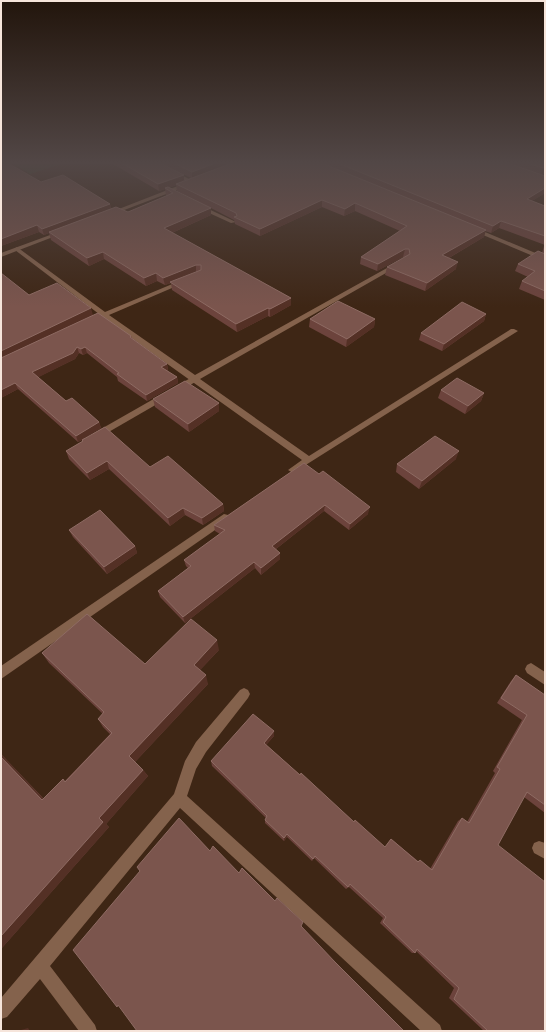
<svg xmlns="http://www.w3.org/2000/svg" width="546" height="1032" viewBox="0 0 546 1032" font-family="'PT Sans',sans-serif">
<rect width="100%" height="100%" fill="#3e2615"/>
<!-- green -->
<polygon fill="#314427" points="11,162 67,162 30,174"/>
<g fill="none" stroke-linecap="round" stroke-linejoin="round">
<!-- service -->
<g fill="#84624c" fill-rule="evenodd">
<polygon points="149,162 156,162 195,182 190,183"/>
<polygon points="196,205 200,205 236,222 231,223 196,207"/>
<polygon points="194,376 198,379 197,381 100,437 94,437 93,435 94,433"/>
</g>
<!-- minor -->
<g fill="#84624c" fill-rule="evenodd">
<polygon points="473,227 545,257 545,261 471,230 470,229"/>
<polygon points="17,247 105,312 182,280 186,280 186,282 109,315 195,375 396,263 400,263 400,265 200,379 309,456 511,329 514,329 518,331 293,473 288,470 302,460 103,318 96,319 95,317 99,314 15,250 14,249"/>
<polygon points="224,514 228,515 229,518 228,521 1,679 1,666"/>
<polygon points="531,663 545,672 545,685 527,673 525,669 527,665"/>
<polygon points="244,688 248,690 250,694 248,698 206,752 196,769 187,796 440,1025 442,1031 421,1031 180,808 50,966 95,1025 97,1031 79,1031 40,979 7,1017 1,1019 1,998 174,794 185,761 196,742 240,690"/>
<polygon points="539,841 545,843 545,859 534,853 532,848 534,843"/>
</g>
<!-- tertiary -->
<g fill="#84624c" fill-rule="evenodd">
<polygon points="188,182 191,184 190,185 111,215 106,214"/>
<polygon points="61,231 66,232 1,257 1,253"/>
</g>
</g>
<!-- wall -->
<g fill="#6c433c" fill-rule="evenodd">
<path d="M113,162H158L184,181L191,178L159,162H545V173L542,175L545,176V193L532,201L545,206V245L499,228L491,233L485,231L484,237L449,258L456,269L425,291L385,275L387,267L405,257H403L377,271L360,264L361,257L400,231L355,211L344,216L322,207L260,236L235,224L234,220L211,208V215L172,233L291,298V305L270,317L268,316L237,332L172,290L171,283L165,285L157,281L146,286L104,259L89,266L51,240L49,233L44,235L39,232L1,246L41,182L110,204L111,209L128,212L167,196L166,195L165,189L159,191L113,164ZM176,185L177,191L204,205L169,188Z"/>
<polygon points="544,246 545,246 545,300 519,289 522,281 528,277 515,271 518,264 542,253"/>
<polygon points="29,295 93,315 37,341 131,336 132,338 167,364 168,370 167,371 177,377 178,383 147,401 118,381 117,377 87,353 83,355 79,353 75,359 38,377 66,401 99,422 101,428 84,438 150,467 223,504 224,511 203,525 185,515 170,526 109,469 90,480 69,459 66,451 82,442 82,440 78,442 18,389 1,398"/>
<polygon points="486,314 484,321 442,351 419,340 421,333"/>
<polygon points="310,319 375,319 374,327 346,347 309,327"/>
<polygon points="441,390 484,393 481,401 465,414 438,398"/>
<polygon points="153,399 219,411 189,432 155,407"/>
<polygon points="456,459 419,489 396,472 397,464"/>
<polygon points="304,463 368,514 349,530 324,511 276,549 280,559 261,575 255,568 185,623 160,597 158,591 188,568 186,566 184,560 220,534 215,531 214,525"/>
<polygon points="69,530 135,546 137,553 107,574 73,537"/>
<polygon points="219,650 200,670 208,684 135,762 143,770 148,776 106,824 109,827 1,949 1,754 44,799 65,781 110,734 103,727 98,719 103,714 49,663 42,653 145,664"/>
<polygon points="516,675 545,695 545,813 524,797 498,845 545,1031 484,1031 449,998 454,988 416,951 415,953 412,953 380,923 383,918 349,887 346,889 314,858 312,861 287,837 284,841 265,823 265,820 266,818 212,766 211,761 274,731 274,736 266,745 354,822 385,847 391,839 418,861 420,860 430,869 458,821 462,818 467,822 495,773 493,771 522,720 497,703 511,681"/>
</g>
<!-- shaded-wall -->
<g fill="#543025">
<polygon points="218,162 237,162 192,179 192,172"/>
<polygon points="545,167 545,173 541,175 543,168"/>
<polygon points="184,175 184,182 176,184 176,185 166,189 165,188 165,189 159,191 158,184"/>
<polygon points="545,188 545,193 524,206 527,199"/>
<polygon points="322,200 322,207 260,236 260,229"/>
<polygon points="355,203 355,211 344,216 345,209"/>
<polygon points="110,204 111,210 49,232 49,233 44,235 42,229"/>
<polygon points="211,208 211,215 165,236 164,228"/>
<polygon points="501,221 499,228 491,233 493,226"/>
<polygon points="37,225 39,232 1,246 1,239"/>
<polygon points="486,230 484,237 440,263 442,255"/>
<polygon points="405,249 403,257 377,271 378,264"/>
<polygon points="103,252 104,259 89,266 87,258"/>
<polygon points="458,262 456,269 425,291 427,283"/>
<polygon points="196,265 196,273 170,282 171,283 165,285 163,278"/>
<polygon points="156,273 157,281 146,286 144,278"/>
<polygon points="291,298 291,305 270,317 270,309"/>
<polygon points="91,308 93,315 1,358 1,351"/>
<polygon points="268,308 268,316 237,332 236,324"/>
<polygon points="486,314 484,321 442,351 444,344"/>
<polygon points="375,319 374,327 346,347 347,339"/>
<polygon points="77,347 79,353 75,359 35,379 32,372"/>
<polygon points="85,347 87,353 83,355 81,349"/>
<polygon points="167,364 168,370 163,373 161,367"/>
<polygon points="177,377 178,383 147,401 146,395"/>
<polygon points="15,383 18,389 1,398 1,390"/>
<polygon points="484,393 481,401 465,414 468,406"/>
<polygon points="219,403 219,411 189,432 188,424"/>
<polygon points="99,422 101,428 78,442 76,436"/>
<polygon points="459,451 456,459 419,489 422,481"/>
<polygon points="107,461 109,469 90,480 87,473"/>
<polygon points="223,504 224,511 203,525 202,518"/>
<polygon points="325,505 324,511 272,552 272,546"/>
<polygon points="370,507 368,514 349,530 350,524"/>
<polygon points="183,508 185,515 170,526 168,518"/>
<polygon points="135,546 137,553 107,574 104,567"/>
<polygon points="280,553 280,559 261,575 261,568"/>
<polygon points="254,562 255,568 185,623 183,617"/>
<polygon points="217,640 219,650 196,674 194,665"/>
<polygon points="206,675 208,684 134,763 129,756"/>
<polygon points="274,731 274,736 264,747 264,743"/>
<polygon points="1,754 50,806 42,800 1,757"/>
<polygon points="143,770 148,776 106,824 109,827 1,949 1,936 99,818"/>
<polygon points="287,834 287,837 284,841 284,838"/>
<polygon points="28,1028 30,1031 22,1031 21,1030"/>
</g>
<!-- building -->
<g fill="#7b554d" stroke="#8e6b63">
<polygon points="1,162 6,162 41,182 63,175 110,204 42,229 37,225 1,239"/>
<polygon points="120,162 158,162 184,175 158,184"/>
<polygon points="172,162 218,162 192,172"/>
<polygon points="235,162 319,162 486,230 442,255 458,262 427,283 387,267 410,254 409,249 405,249 378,264 361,257 407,226 355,203 345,209 322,200 260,229 234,217 237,216 236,213 176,184"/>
<polygon points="335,162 505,162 545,176 545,188 527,199 545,206 545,236 501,221 493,226"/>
<polygon points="524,162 545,162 545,167 543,168"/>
<polygon points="168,187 211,208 164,228 291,298 270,309 268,308 236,324 170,282 201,270 201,265 196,265 163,278 156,273 144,278 103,252 87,258 49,232 116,207 128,212 173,193 165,188"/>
<polygon points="538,251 545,254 545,291 522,281 535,271 518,264"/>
<polygon points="1,273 29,295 57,283 91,308 1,351"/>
<polygon points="338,301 375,319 347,339 310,319"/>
<polygon points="462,302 486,314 444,344 421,333"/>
<polygon points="98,313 131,336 130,337 167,364 161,367 177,377 146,395 117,374 119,373 85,347 81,349 77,347 73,353 32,372 66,401 72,398 99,422 76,436 15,383 1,390 1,358"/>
<polygon points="457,378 484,393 468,406 441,390"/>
<polygon points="185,381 219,403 188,424 153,399"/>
<polygon points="105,427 150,467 168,456 223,504 202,518 183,508 168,518 107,461 87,473 66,451 83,441 82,440"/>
<polygon points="435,436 459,451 422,481 397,464"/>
<polygon points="304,463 319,474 323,471 370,507 350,524 325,505 272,546 280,553 261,568 254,562 183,617 158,591 191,566 184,560 225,530 214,525"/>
<polygon points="100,510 135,546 104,567 69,530"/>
<polygon points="87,614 145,664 191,619 217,640 194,665 206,675 129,756 143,770 99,818 103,822 1,936 1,757 42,800 63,779 65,782 112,733 98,719 104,712 42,653"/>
<polygon points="516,675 545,695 545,805 527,792 498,845 545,882 545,1031 488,1031 454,999 459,988 417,949 415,953 383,922 386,917 350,884 348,887 315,856 313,859 287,834 284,838 265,820 267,816 211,761 253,714 274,731 264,743 300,775 301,773 354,822 355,820 385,847 391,839 418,862 420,860 432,870 462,818 469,823 500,769 497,767 527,715 501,698"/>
<polygon points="179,818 210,851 213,846 239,873 242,868 275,901 277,898 303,922 301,926 335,962 404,1031 137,1031 118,1005 117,1007 73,950 140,871 137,867"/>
</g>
<!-- sky -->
<linearGradient id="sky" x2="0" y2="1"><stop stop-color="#22150c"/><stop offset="0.53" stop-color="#524746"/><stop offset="1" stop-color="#524746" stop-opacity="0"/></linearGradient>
<rect width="546" height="307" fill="url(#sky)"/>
<!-- border -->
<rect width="546" height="1032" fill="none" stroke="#f6e5db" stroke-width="4"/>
</svg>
